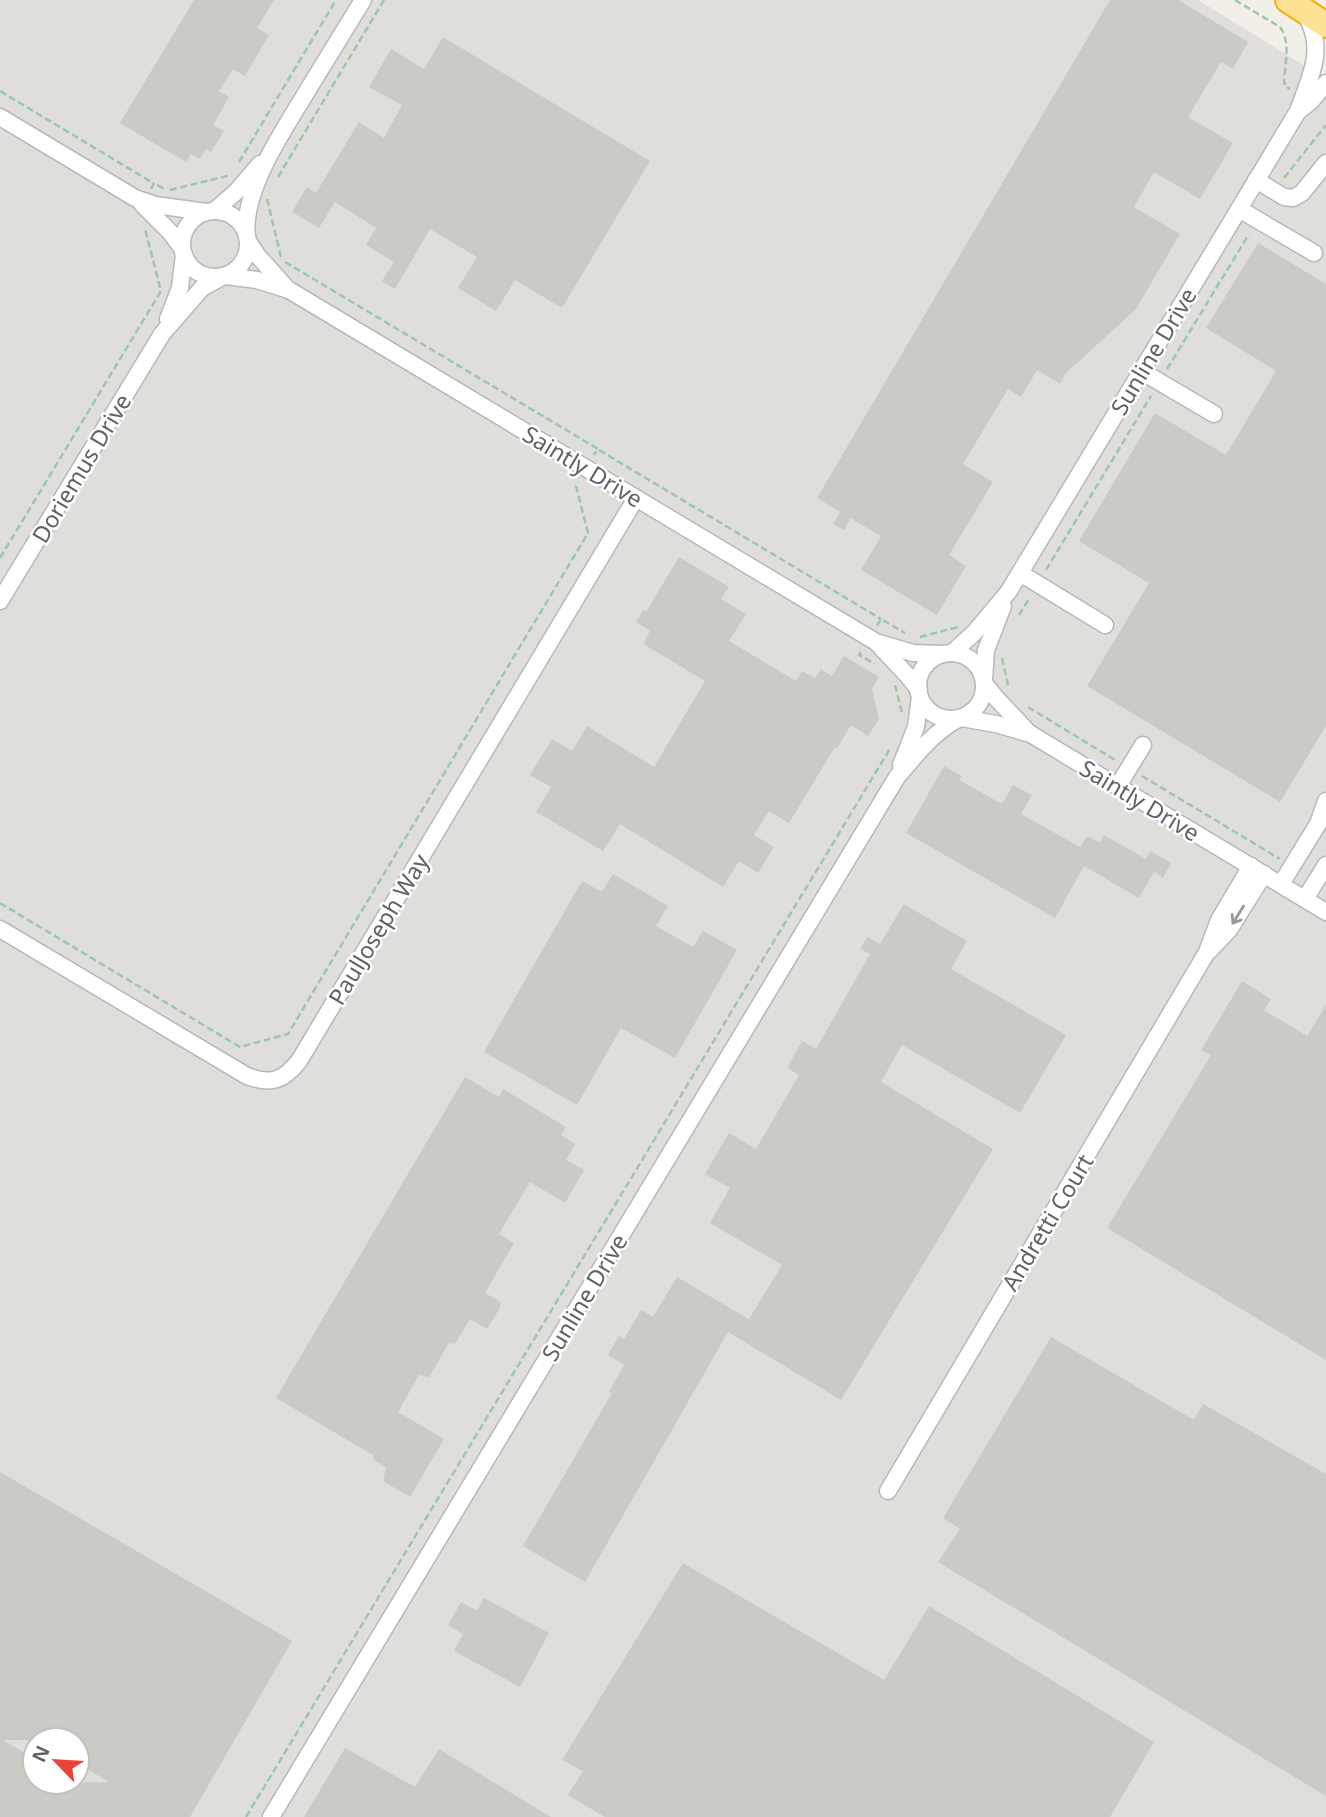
<svg xmlns="http://www.w3.org/2000/svg" width="1326" height="1817" viewBox="0 0 1326 1817" font-family="'Noto Sans',sans-serif">
<rect width="100%" height="100%" fill="#f1efe8"/>
<!-- industrial -->
<path fill="#e0deda" fill-rule="evenodd" d="M0,0H1198L1326,79V1817H0ZM35,1740H77V1782H35Z"/>
<!-- building -->
<g fill="#cccac5" fill-rule="evenodd">
<polygon points="194,0 274,0 257,28 269,35 245,76 233,69 219,91 229,97 213,125 224,131 211,152 206,149 200,159 191,154 186,162 120,123"/>
<polygon points="1110,0 1178,0 1248,42 1233,69 1221,62 1188,117 1233,143 1200,199 1154,172 1134,207 1180,234 1136,309 1066,373 1060,384 1037,370 1021,397 1008,389 963,464 993,482 949,555 966,566 937,615 861,570 881,536 850,518 844,530 833,524 840,512 817,498"/>
<polygon points="443,37 650,161 562,308 515,280 496,311 458,288 477,257 430,229 395,289 382,281 394,262 366,245 376,228 335,202 319,228 292,212 307,187 316,193 359,122 384,138 402,105 369,87 391,49 424,69"/>
<polygon points="1258,243 1326,284 1326,726 1280,802 1087,686 1149,583 1079,541 1155,413 1226,455 1276,371 1206,328"/>
<polygon points="679,557 729,587 721,599 746,614 729,641 796,681 802,671 815,678 821,669 832,676 844,656 879,677 872,689 879,719 868,736 851,725 837,748 835,747 789,823 769,811 754,835 774,847 758,873 739,861 723,887 620,824 603,851 536,812 551,787 530,775 552,739 572,751 587,726 654,767 705,681 643,644 650,631 636,622 643,610 646,612"/>
<polygon points="944,766 962,776 959,780 1002,804 1013,785 1032,795 1021,814 1080,847 1087,836 1100,843 1104,835 1146,859 1150,851 1171,863 1163,878 1154,872 1139,898 1084,866 1055,918 906,833"/>
<polygon points="613,874 668,906 656,926 693,947 703,931 737,950 675,1058 621,1028 577,1105 484,1052 582,881 602,892"/>
<polygon points="904,904 967,941 951,969 1066,1035 1020,1113 902,1045 881,1082 993,1149 841,1400 728,1332 585,1582 523,1546 612,1393 609,1392 624,1365 608,1355 619,1336 624,1339 641,1310 653,1317 677,1277 749,1319 782,1265 710,1223 730,1188 705,1174 729,1133 756,1149 799,1075 787,1068 802,1041 816,1049 870,954 860,949 867,937 880,944"/>
<polygon points="1242,981 1271,999 1264,1010 1307,1036 1326,1005 1326,1360 1107,1228 1211,1055 1201,1050"/>
<polygon points="465,1077 499,1097 503,1089 566,1127 561,1135 575,1144 566,1160 584,1170 565,1203 530,1182 499,1234 514,1243 485,1293 501,1302 500,1308 487,1329 470,1319 455,1344 449,1343 429,1377 419,1375 398,1412 444,1439 410,1497 383,1481 386,1467 374,1460 373,1455 276,1398"/>
<polygon points="1051,1337 1194,1420 1203,1404 1326,1474 1326,1796 938,1562 960,1529 943,1518"/>
<path d="M0,1472L292,1641L190,1817H0ZM3,1740H77V1763L109,1782H35V1759Z"/>
<polygon points="683,1563 884,1680 929,1606 1154,1742 1110,1817 605,1817 568,1795 583,1771 562,1760"/>
<polygon points="484,1598 549,1633 520,1687 454,1651 463,1634 448,1625 461,1602 477,1611"/>
<polygon points="345,1748 415,1787 439,1749 551,1817 304,1817"/>
</g>
<g fill="none" stroke-linecap="round" stroke-linejoin="round">
<!-- minor casing -->
<g stroke="#b5b8bc" stroke-width="19">
<g id="minor">
<polyline points="1300,110 1312,100 1326,83"/>
<polyline points="0,117 135,198 155,205 206,212"/>
<polyline points="1256,180 1284,197 1293,198 1302,193 1326,163"/>
<polyline points="142,204 170,232 182,248"/>
<polyline points="1239,209 1314,253"/>
<circle cx="215" cy="244" r="33"/>
<polyline points="214,211 236,192 260,164"/>
<path d="M247,237C241,190 286,127 309,88C327,59 345,29 363,0"/>
<polyline points="248,241 257,255 285,286"/>
<polyline points="226,276 257,280 289,290 876,642 908,676 919,690"/>
<polyline points="168,319 180,288 184,255"/>
<polyline points="1141,371 1214,414"/>
<polyline points="1020,573 1105,625"/>
<polyline points="0,601 162,334 202,288 224,276"/>
<polyline points="879,643 913,653 942,654"/>
<circle cx="951" cy="686" r="33"/>
<path d="M952,653L974,633L1009,591L1298,111C1310,77 1326,50 1306,15"/>
<polyline points="984,679 986,650 1003,606"/>
<polyline points="984,683 996,698 1029,733 1326,912"/>
<polyline points="962,718 996,724 1027,733"/>
<polyline points="901,765 916,727 920,697"/>
<polyline points="1118,786 1143,745"/>
<polyline points="1281,884 1318,824 1326,801"/>
<polyline points="1305,899 1326,865"/>
<path d="M0,929L247,1076C271,1085 283,1081 299,1061L636,498"/>
<polyline points="1209,951 1229,930 1264,874"/>
<polyline points="888,1491 1207,952 1219,920 1251,866"/>
<path d="M271,1817L897,777C916,755 933,732 960,718"/>
</g>
</g>
<!-- highway casing -->
<g stroke="#f9ab00" stroke-width="28">
<polyline id="highway" points="1288,0 1326,25"/>
</g>
<!-- path -->
<g stroke="#9cc7a9" stroke-width="2.5" stroke-dasharray="7 3.5" stroke-linecap="butt">
<path d="M1235,0L1280,27C1291,41 1285,64 1284,81L1285,86L1290,89"/>
<polyline points="0,91 153,183"/>
<polyline points="239,162 336,0"/>
<polyline points="278,177 384,0"/>
<polyline points="1284,178 1326,125"/>
<polyline points="151,189 154,183 164,189"/>
<polyline points="170,190 231,175"/>
<polyline points="267,199 281,257"/>
<polyline points="285,262 598,449 594,455"/>
<polyline points="1167,369 1249,234"/>
<polyline points="599,450 881,619"/>
<polyline points="0,558 161,291 145,229"/>
<polyline points="1046,570 1151,396"/>
<polyline points="1019,615 1030,597"/>
<polyline points="877,626 881,619 905,633"/>
<polyline points="920,637 958,627"/>
<polyline points="861,652 859,655 875,664"/>
<polyline points="1002,658 1009,689"/>
<polyline points="895,685 902,713"/>
<polyline points="1028,707 1115,760"/>
<polyline points="1142,776 1280,859"/>
<polyline points="0,903 240,1047 288,1034 588,533 576,486 578,482"/>
<polyline points="246,1817 891,747"/>
</g>
<!-- minor -->
<use href="#minor" stroke="#fff" stroke-width="16"/>
<!-- highway -->
<use href="#highway" stroke="#fde293" stroke-width="24"/>
</g>
<!-- one-way arrows -->
<defs><path id="oneway-shaft" d="M-6 0H5M1.5-3L5.5 0L1.5 3" fill="none" stroke-width="1.6" stroke-linecap="round" stroke-linejoin="round" transform="scale(1.75)"/></defs>
<use stroke="#979a9d" href="#oneway-shaft" transform="translate(1238 915) rotate(122)"/>
<g text-anchor="middle" dominant-baseline="central" stroke-width="5" stroke-linejoin="round" paint-order="stroke">
<!-- street labels -->
<g font-size="23" fill="#5f6368" stroke="#fff">
<text transform="translate(1153 351) rotate(-59)">Sunline Drive</text>
<text transform="translate(583 466) rotate(31)">Saintly Drive</text>
<text transform="translate(81 468) rotate(-59)">Doriemus Drive</text>
<text transform="translate(1140 800) rotate(31)">Saintly Drive</text>
<text transform="translate(378 929) rotate(-59)">PaulJoseph Way</text>
<text transform="translate(1047 1222) rotate(-59)">Andretti Court</text>
<text transform="translate(584 1297) rotate(-59)">Sunline Drive</text>
</g>
</g>
<!-- north arrow -->
<g transform="translate(56 1761) rotate(295)"><circle r="33" fill="#ffffff" stroke="#bfc1c3" stroke-width="2"/>
<path d="M0-5L12 26L0 18L-12 26Z" fill="#ea4335"/>
<text y="-10" font-size="19" font-weight="bold" text-anchor="middle" fill="#5f6368">N</text>
</g>
</svg>
